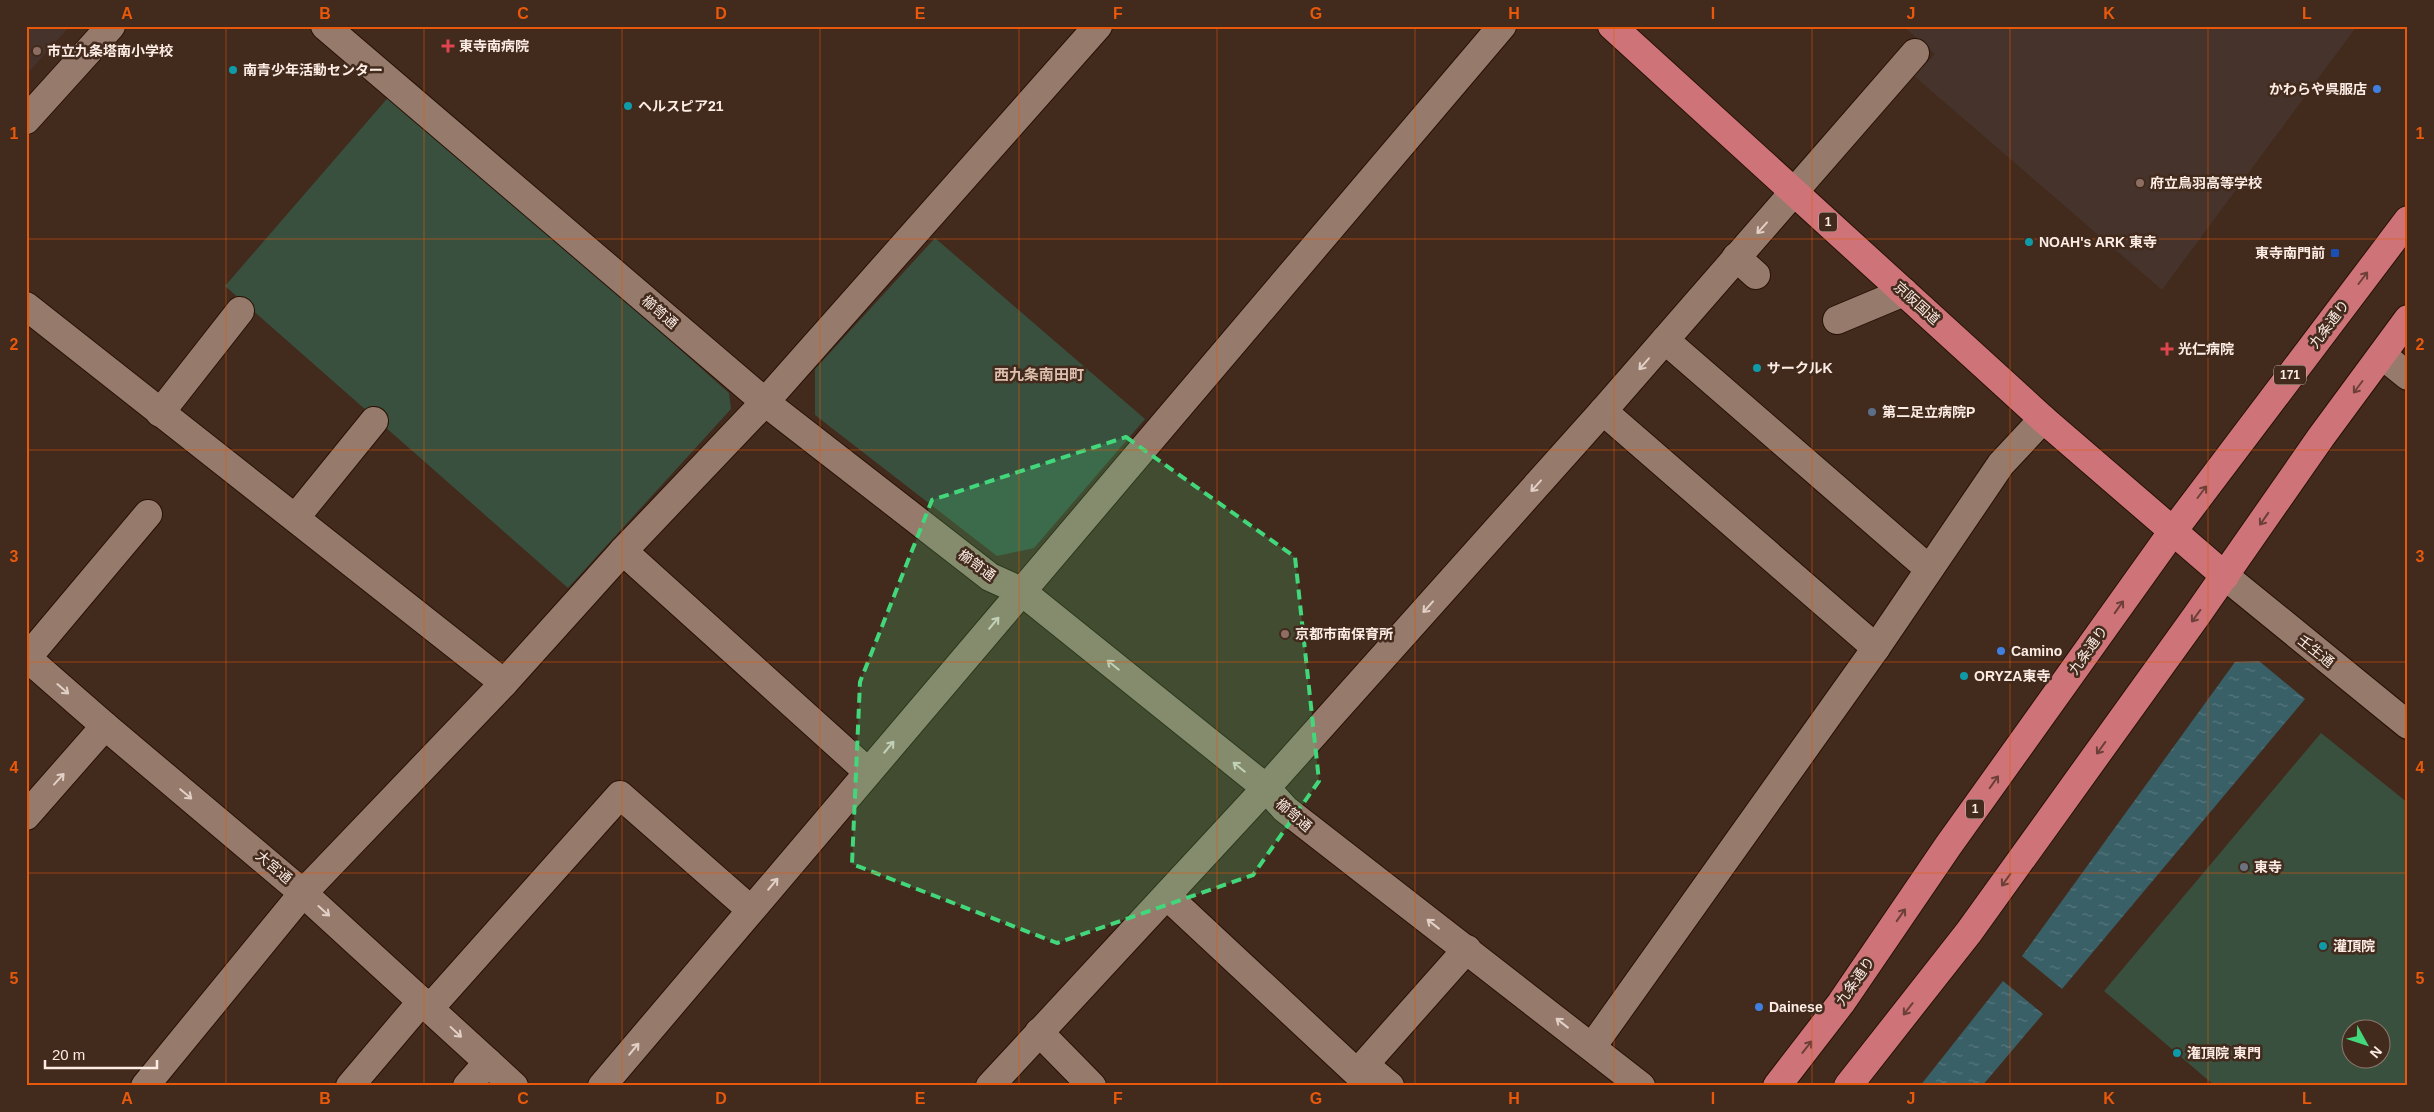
<svg xmlns="http://www.w3.org/2000/svg" width="2434" height="1112" viewBox="0 0 2434 1112" font-family="Helvetica,'Noto Sans JP',sans-serif">
<defs>
<pattern id="water-ripples" width="26" height="14" patternUnits="userSpaceOnUse" patternTransform="scale(1.25)"><rect width="26" height="14" fill="#396067"/><path d="M2 4q2-2 4 0t4 0M15 11q2-2 4 0t4 0" fill="none" stroke="#57777d"/></pattern>
</defs>
<rect width="100%" height="100%" fill="#422a1d"/>
<!-- education -->
<g fill="#46332b">
<polygon points="26,26 70,26 26,75"/>
<polygon points="1903,26 2357,26 2162,290 1914,76 1935,54"/>
</g>
<!-- green -->
<g fill="#3a503e" fill-rule="evenodd">
<polygon points="392,93 729,393 731,409 568,588 225,286"/>
<polygon points="935,238 1145,419 1034,548 997,556 815,415 815,369"/>
<path d="M2321,733L2408,803V1086H2215L2104,991ZM2352,1030H2382V1060H2352Z"/>
</g>
<!-- water -->
<g fill="url(#water-ripples)">
<polygon points="2259,661 2305,699 2062,989 2022,956 2235,662"/>
<polygon points="2003,981 2043,1014 1982,1086 1920,1086"/>
</g>
<g fill="none" stroke-linecap="round" stroke-linejoin="round">
<!-- minor casing -->
<g stroke="#271206" stroke-width="30">
<g id="minor">
<polyline points="325,26 765,402 990,577 1021,591 1266,788 1285,809 1641,1086"/>
<polyline points="26,120 111,26"/>
<polyline points="1736,257 1756,275"/>
<polyline points="26,306 504,683"/>
<polyline points="1837,320 1904,292"/>
<polyline points="1665,340 1929,569"/>
<polyline points="2382,355 2408,376"/>
<polyline points="1603,411 1876,648"/>
<polyline points="160,413 240,311"/>
<polyline points="296,517 374,421"/>
<polyline points="623,551 868,772"/>
<polyline points="2225,576 2408,725"/>
<polyline points="26,657 105,726 303,893 514,1086"/>
<polyline points="27,658 148,514"/>
<polyline points="26,816 105,726"/>
<polyline points="1167,896 1357,1073 1467,949"/>
<polyline points="430,1008 620,795 751,910"/>
<polyline points="1039,1032 1092,1086"/>
<polyline points="1592,1047 1876,648 2001,464 2043,419"/>
<polyline points="1365,1065 1390,1086"/>
<polyline points="145,1086 303,893 504,683 623,551 765,402 1098,26"/>
<polyline points="350,1086 422,1001"/>
<polyline points="467,1086 488,1062"/>
<polyline points="602,1086 1502,26"/>
<polyline points="990,1086 1266,788 1603,411 1915,53"/>
</g>
</g>
<!-- highway casing -->
<g stroke="#271206" stroke-width="30">
<g id="highway">
<polyline points="1612,26 2043,419 2225,576"/>
<polyline points="1777,1086 1841,1003 1948,846 2173,531 2408,220"/>
<polyline points="1848,1086 1969,932 2197,615 2321,437 2408,319"/>
</g>
</g>
<!-- minor -->
<use href="#minor" stroke="#967a6b" stroke-width="28"/>
<!-- highway -->
<use href="#highway" stroke="#ce7478" stroke-width="28"/>
</g>
<!-- one-way arrows -->
<defs><path id="oneway-shaft" d="M-6 0H5M1.5-3L5.5 0L1.5 3" fill="none" stroke-width="1.6" stroke-linecap="round" stroke-linejoin="round" transform="scale(1.25)"/></defs>
<g stroke="#e2d0c6">
<use href="#oneway-shaft" transform="translate(1762 228) rotate(132)"/>
<use href="#oneway-shaft" transform="translate(1644 364) rotate(131)"/>
<use href="#oneway-shaft" transform="translate(1536 486) rotate(132)"/>
<use href="#oneway-shaft" transform="translate(1428 607) rotate(132)"/>
<use href="#oneway-shaft" transform="translate(994 623) rotate(-50)"/>
<use href="#oneway-shaft" transform="translate(1113 665) rotate(-141)"/>
<use href="#oneway-shaft" transform="translate(63 689) rotate(41)"/>
<use href="#oneway-shaft" transform="translate(889 747) rotate(-50)"/>
<use href="#oneway-shaft" transform="translate(1239 767) rotate(-141)"/>
<use href="#oneway-shaft" transform="translate(59 779) rotate(-48)"/>
<use href="#oneway-shaft" transform="translate(186 794) rotate(40)"/>
<use href="#oneway-shaft" transform="translate(773 884) rotate(-50)"/>
<use href="#oneway-shaft" transform="translate(324 911) rotate(42)"/>
<use href="#oneway-shaft" transform="translate(1433 924) rotate(-142)"/>
<use href="#oneway-shaft" transform="translate(1562 1023) rotate(-142)"/>
<use href="#oneway-shaft" transform="translate(456 1032) rotate(43)"/>
<use href="#oneway-shaft" transform="translate(634 1049) rotate(-50)"/>
</g>
<g stroke="#6c4038">
<use href="#oneway-shaft" transform="translate(2363 278) rotate(-53)"/>
<use href="#oneway-shaft" transform="translate(2358 387) rotate(127)"/>
<use href="#oneway-shaft" transform="translate(2202 492) rotate(-53)"/>
<use href="#oneway-shaft" transform="translate(2264 519) rotate(125)"/>
<use href="#oneway-shaft" transform="translate(2119 607) rotate(-55)"/>
<use href="#oneway-shaft" transform="translate(2196 616) rotate(126)"/>
<use href="#oneway-shaft" transform="translate(2101 748) rotate(126)"/>
<use href="#oneway-shaft" transform="translate(1994 782) rotate(-55)"/>
<use href="#oneway-shaft" transform="translate(2006 880) rotate(126)"/>
<use href="#oneway-shaft" transform="translate(1901 915) rotate(-55)"/>
<use href="#oneway-shaft" transform="translate(1908 1009) rotate(128)"/>
<use href="#oneway-shaft" transform="translate(1807 1047) rotate(-52)"/>
</g>
<!-- marked area -->
<path fill="#43d77b" fill-opacity="0.2" stroke="#43d77b" stroke-width="4" stroke-dasharray="10 6" stroke-linejoin="round" d="M1126,437L1295,557L1319,781L1253,875L1057,943L852,864L860,682L932,500Z"/>
<!-- grid -->
<path fill="none" stroke="#e8590c" stroke-width="1" stroke-opacity="0.55" d="M226,26V1086M424,26V1086M622,26V1086M820,26V1086M1019,26V1086M1217,26V1086M1415,26V1086M1614,26V1086M1812,26V1086M2010,26V1086M2208,26V1086M26,239H2408M26,450H2408M26,662H2408M26,873H2408"/>
<!-- markers -->
<g fill="#e0444e" stroke="#422a1d" stroke-width="2">
<path d="M445.5 38.5h5v5h5v5h-5v5h-5v-5h-5v-5h5z"/>
<path d="M2164.5 341.5h5v5h5v5h-5v5h-5v-5h-5v-5h5z"/>
</g>
<g fill="#8d6e63" stroke="#422a1d" stroke-width="2">
<circle cx="37" cy="51" r="5"/>
<circle cx="2140" cy="183" r="5"/>
<circle cx="1285" cy="634" r="5"/>
</g>
<g fill="#0f9aa8" stroke="#422a1d" stroke-width="2">
<circle cx="233" cy="70" r="5"/>
<circle cx="628" cy="106" r="5"/>
<circle cx="2029" cy="242" r="5"/>
<circle cx="1757" cy="368" r="5"/>
<circle cx="1964" cy="676" r="5"/>
<circle cx="2323" cy="946" r="5"/>
<circle cx="2177" cy="1053" r="5"/>
</g>
<g fill="#3f7fe0" stroke="#422a1d" stroke-width="2">
<circle cx="2377" cy="89" r="5"/>
<circle cx="2001" cy="651" r="5"/>
<circle cx="1759" cy="1007" r="5"/>
</g>
<rect fill="#1a4fb4" stroke="#422a1d" stroke-width="2" x="2330" y="248" width="10" height="10" rx="2.5"/>
<circle fill="#5c6f8a" stroke="#422a1d" stroke-width="2" cx="1872" cy="412" r="5"/>
<circle fill="#6b7280" stroke="#422a1d" stroke-width="2" cx="2244" cy="867" r="5"/>
<g text-anchor="middle" dominant-baseline="central" stroke-width="5" stroke-linejoin="round" paint-order="stroke">
<!-- shield labels -->
<g fill="#422a1d" stroke="#c4b2a8" stroke-width="1">
<rect x="1819" y="212.5" width="18" height="19" rx="4"/>
<rect x="2274" y="365.5" width="32" height="19" rx="4"/>
<rect x="1966" y="799.5" width="18" height="19" rx="4"/>
</g>
<g font-size="12" font-weight="bold" fill="#fcece4">
<text x="1828" y="222">1</text>
<text x="2290" y="375">171</text>
<text x="1975" y="809">1</text>
</g>
<!-- poi labels -->
<g font-size="14" font-weight="bold" fill="#fcece4" stroke="#422a1d" text-anchor="start">
<text x="459" y="46">東寺南病院</text>
<text x="47" y="51">市立九条塔南小学校</text>
<text x="243" y="70">南青少年活動センター</text>
<text x="2367" y="89" text-anchor="end">かわらや呉服店</text>
<text x="638" y="106">ヘルスピア21</text>
<text x="2150" y="183">府立鳥羽高等学校</text>
<text x="2039" y="242">NOAH's ARK 東寺</text>
<text x="2325" y="253" text-anchor="end">東寺南門前</text>
<text x="2178" y="349">光仁病院</text>
<text x="1767" y="368">サークルK</text>
<text x="1882" y="412">第二足立病院P</text>
<text x="1295" y="634">京都市南保育所</text>
<text x="2011" y="651">Camino</text>
<text x="1974" y="676">ORYZA東寺</text>
<text x="2254" y="867">東寺</text>
<text x="2333" y="946">灌頂院</text>
<text x="1769" y="1007">Dainese</text>
<text x="2187" y="1053">潅頂院 東門</text>
</g>
<!-- street labels -->
<g font-size="14" fill="#fcece4" stroke="#422a1d">
<text transform="translate(1917 303) rotate(42)">京阪国道</text>
<text transform="translate(660 312) rotate(41)">櫛笥通</text>
<text transform="translate(2329 324) rotate(-53)">九条通り</text>
<text transform="translate(977 565) rotate(36)">櫛笥通</text>
<text transform="translate(2088 650) rotate(-55)">九条通り</text>
<text transform="translate(2316 651) rotate(39)">壬生通</text>
<text transform="translate(1294 815) rotate(41)">櫛笥通</text>
<text transform="translate(274 867) rotate(40)">大宮通</text>
<text transform="translate(1855 981) rotate(-55)">九条通り</text>
</g>
<!-- neighbourhood labels -->
<g font-size="15" font-weight="bold" fill="#ddbfae" stroke="#422a1d">
<text x="1039" y="374">西九条南田町</text>
</g>
</g>
<!-- border -->
<rect width="2434" height="1112" fill="none" stroke="#422a1d" stroke-width="55"/>
<!-- north arrow -->
<g transform="translate(2366 1044) rotate(130)"><circle r="24" fill="#422a1d" stroke="#8c786d"/>
<path d="M0-4L9 19L0 12L-9 19Z" fill="#43d77b"/>
<text y="-8" font-size="14" font-weight="bold" text-anchor="middle" fill="#fcece4">N</text>
</g>
<!-- scale -->
<path d="M45 1060v8h112v-8" fill="none" stroke="#fcece4" stroke-width="2.5"/>
<text x="52" y="1060" font-size="15" fill="#fcece4" stroke="#422a1d" stroke-width="4" paint-order="stroke">20 m</text>
<rect x="28" y="28" width="2378" height="1056" fill="none" stroke="#e8590c" stroke-width="2"/>
<g font-size="16" text-anchor="middle" font-weight="bold" fill="#e8590c">
<text x="127" y="19">A</text>
<text x="325" y="19">B</text>
<text x="523" y="19">C</text>
<text x="721" y="19">D</text>
<text x="920" y="19">E</text>
<text x="1118" y="19">F</text>
<text x="1316" y="19">G</text>
<text x="1514" y="19">H</text>
<text x="1713" y="19">I</text>
<text x="1911" y="19">J</text>
<text x="2109" y="19">K</text>
<text x="2307" y="19">L</text>
<text x="14" y="139">1</text>
<text x="2420" y="139">1</text>
<text x="14" y="350">2</text>
<text x="2420" y="350">2</text>
<text x="14" y="562">3</text>
<text x="2420" y="562">3</text>
<text x="14" y="773">4</text>
<text x="2420" y="773">4</text>
<text x="14" y="984">5</text>
<text x="2420" y="984">5</text>
<text x="127" y="1104">A</text>
<text x="325" y="1104">B</text>
<text x="523" y="1104">C</text>
<text x="721" y="1104">D</text>
<text x="920" y="1104">E</text>
<text x="1118" y="1104">F</text>
<text x="1316" y="1104">G</text>
<text x="1514" y="1104">H</text>
<text x="1713" y="1104">I</text>
<text x="1911" y="1104">J</text>
<text x="2109" y="1104">K</text>
<text x="2307" y="1104">L</text>
</g>
</svg>
